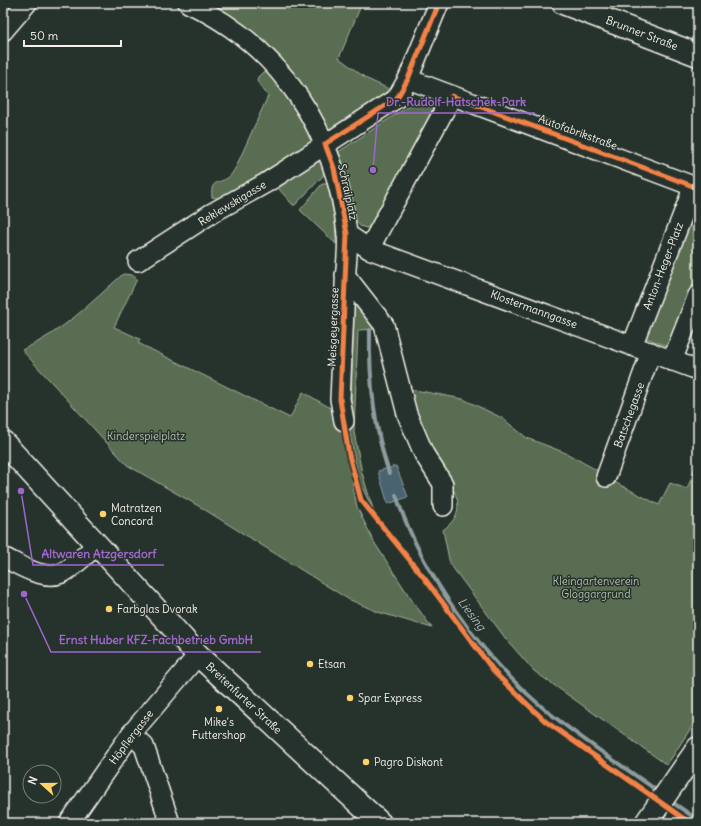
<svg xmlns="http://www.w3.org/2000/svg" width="701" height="826" viewBox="0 0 701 826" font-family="Delius,sans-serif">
<rect width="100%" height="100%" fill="#26332d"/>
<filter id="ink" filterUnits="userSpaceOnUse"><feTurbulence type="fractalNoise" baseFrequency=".025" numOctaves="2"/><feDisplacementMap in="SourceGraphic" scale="8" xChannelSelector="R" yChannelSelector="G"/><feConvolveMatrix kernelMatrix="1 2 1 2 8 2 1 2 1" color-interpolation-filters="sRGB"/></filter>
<g filter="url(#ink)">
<!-- green -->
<g fill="#586d51" stroke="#a6af9c">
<polygon points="204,3 362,3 339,58 367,79 389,89 383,95 326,131"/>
<path d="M263,72H268L291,99L314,140L220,199L212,197C210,178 220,185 230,176C232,174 234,170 236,167L268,96L257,81L258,77Z"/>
<polygon points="421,98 439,104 371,226 366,228 360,226 353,217 348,187 338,152"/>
<polygon points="318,161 322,163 324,170 323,176 295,205 293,205 278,188"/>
<polygon points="322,184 327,184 328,187 335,220 336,244 300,210"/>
<polygon points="698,200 698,275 670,347 644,337"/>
<path d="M123,274L132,275L137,279L114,327L140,339L138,343L290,418L303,392L339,413L357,507L374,542L409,596L432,628L378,612L348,599L202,508L127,465L22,350C62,332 91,303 123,274Z"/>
<polygon points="361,302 381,329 358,330 354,432 362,473 374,512 359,481 350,434 354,303"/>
<path d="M404,388L463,399L502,418L527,438L566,453L600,472L599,474L659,505L670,483L687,489L695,469L698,470V717L667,765L534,671L506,639L450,564L443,530C477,505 444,479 430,454C419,435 412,409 404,388Z"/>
</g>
<!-- water -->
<polygon fill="#4a636f" stroke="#8e9c9f" points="396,466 408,497 388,504 378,471"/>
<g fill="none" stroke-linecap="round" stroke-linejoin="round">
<!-- stream -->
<g stroke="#8e9c9f" stroke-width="4">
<path d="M370,330C369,377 374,428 389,473"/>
<path d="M396,495C421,572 480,655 542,707C579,738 620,764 659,792"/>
<polyline points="669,800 698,820"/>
</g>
<!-- minor casing -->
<g stroke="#f4f1e8" stroke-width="22">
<g id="minor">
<path d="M188,3C281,46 336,132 347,233C349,250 345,270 345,287C343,325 342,362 340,399L344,421"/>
<polyline points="3,31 27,3"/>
<polyline points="408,79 698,188"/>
<polyline points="347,234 369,249 698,370"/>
<polyline points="369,249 452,96"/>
<polyline points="138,261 212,213 266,183 397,98 408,79 439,3"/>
<polyline points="345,275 384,325 407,414 424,454 443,484 443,506"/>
<polyline points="632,346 694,186"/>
<polyline points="672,361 698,295"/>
<polyline points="606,477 651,352"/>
<path d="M3,557C20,565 43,581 62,573C72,569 87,553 96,546"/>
<polyline points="131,734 144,746 170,823"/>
<polyline points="69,823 131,734 198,655"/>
</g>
</g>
<!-- major casing -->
<g stroke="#f4f1e8" stroke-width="25">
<g id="major">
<polyline points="563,3 698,55"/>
<polyline points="3,442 198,655 380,823"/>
<polyline points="646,823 698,748"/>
</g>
</g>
<!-- minor -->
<use href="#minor" stroke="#26332d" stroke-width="19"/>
<!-- major -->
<use href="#major" stroke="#26332d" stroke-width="22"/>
<!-- cycleway casing -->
<g stroke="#26332d" stroke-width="8">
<g id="cycleway">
<polyline points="439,3 408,79 397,98 325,144 334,168 347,234 340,399 349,455 361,500 425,579 496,674 545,721 690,823"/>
<polyline points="452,96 698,188"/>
</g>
</g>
<!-- cycleway -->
<use href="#cycleway" stroke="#f48246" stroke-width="5"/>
</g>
</g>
<!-- markers -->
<g fill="#ffd166" stroke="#26332d" stroke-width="1.5">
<circle cx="103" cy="514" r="4"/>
<circle cx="109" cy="609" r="4"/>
<circle cx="310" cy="664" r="4"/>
<circle cx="350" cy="698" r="4"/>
<circle cx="219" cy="709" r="4"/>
<circle cx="366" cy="762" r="4"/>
</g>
<g text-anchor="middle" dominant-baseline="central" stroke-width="3" stroke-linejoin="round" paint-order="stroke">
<!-- street labels -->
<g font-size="11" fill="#f4f1e8" stroke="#26332d">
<text transform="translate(642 33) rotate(21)">Brunner Straße</text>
<text transform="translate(578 132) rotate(20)">Autofabrikstraße</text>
<text transform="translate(348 192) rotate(78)">Schrailplatz</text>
<text transform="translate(232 203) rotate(-31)">Reklewskigasse</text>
<text transform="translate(663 266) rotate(-69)">Anton-Heger-Platz</text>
<text transform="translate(534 309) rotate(20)">Klostermanngasse</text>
<text transform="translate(333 327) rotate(-88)">Meisgeyergasse</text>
<text transform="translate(629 415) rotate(-70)">Batschegasse</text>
<text transform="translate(244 698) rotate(43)">Breitenfurter Straße</text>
<text transform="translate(131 737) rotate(-53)">Höpflergasse</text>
</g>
<!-- park labels -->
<g font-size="11" fill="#b6bcac" stroke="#26332d">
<text x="146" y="436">Kinderspielplatz</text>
<text x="596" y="581">Kleingartenverein<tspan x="596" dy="13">Gloggargrund</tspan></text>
</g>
<!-- poi labels -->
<g font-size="11" fill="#f4f1e8" stroke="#26332d" text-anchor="start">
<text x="111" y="508">Matratzen<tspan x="111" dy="13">Concord</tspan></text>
<text x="117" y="609">Farbglas Dvorak</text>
<text x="318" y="664">Etsan</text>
<text x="358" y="698">Spar Express</text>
<text x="219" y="722" text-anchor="middle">Mike's<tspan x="219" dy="13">Futtershop</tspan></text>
<text x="374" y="762">Pagro Diskont</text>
</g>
<!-- water labels -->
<g font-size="12" font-style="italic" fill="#b0b8b8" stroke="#26332d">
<text transform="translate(472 614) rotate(53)">Liesing</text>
</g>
</g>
<!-- callouts -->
<path fill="none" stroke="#9f67cb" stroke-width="1.5" d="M373 170L378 113H535M21 491L33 565H164M24 594L51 652H261"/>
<g fill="#9f67cb" stroke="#26332d" stroke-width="1.5">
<circle cx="373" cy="170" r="4"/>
<circle cx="21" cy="491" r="4"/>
<circle cx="24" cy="594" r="4"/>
</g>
<g font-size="12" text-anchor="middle" font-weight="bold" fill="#9f67cb" stroke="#26332d" stroke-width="3" stroke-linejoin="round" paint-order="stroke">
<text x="456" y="106">Dr.-Rudolf-Hatschek-Park</text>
<text x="99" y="558">Altwaren Atzgersdorf</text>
<text x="156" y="644">Ernst Huber KFZ-Fachbetrieb GmbH</text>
</g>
<!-- margin -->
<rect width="701" height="826" fill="none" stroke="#26332d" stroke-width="16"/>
<rect x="8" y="8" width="685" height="810" fill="none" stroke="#f4f1e8" stroke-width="1.5" filter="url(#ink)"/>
<!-- north arrow -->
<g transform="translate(42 784) rotate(291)"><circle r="19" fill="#26332d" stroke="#787f78"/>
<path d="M0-3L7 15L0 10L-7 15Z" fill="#ffd166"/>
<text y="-6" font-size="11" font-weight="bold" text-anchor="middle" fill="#f4f1e8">N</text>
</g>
<!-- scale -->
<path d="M24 40v6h97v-6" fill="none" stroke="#f4f1e8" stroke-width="2"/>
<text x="30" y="40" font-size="12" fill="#f4f1e8" stroke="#26332d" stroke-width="3" paint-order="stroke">50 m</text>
</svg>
